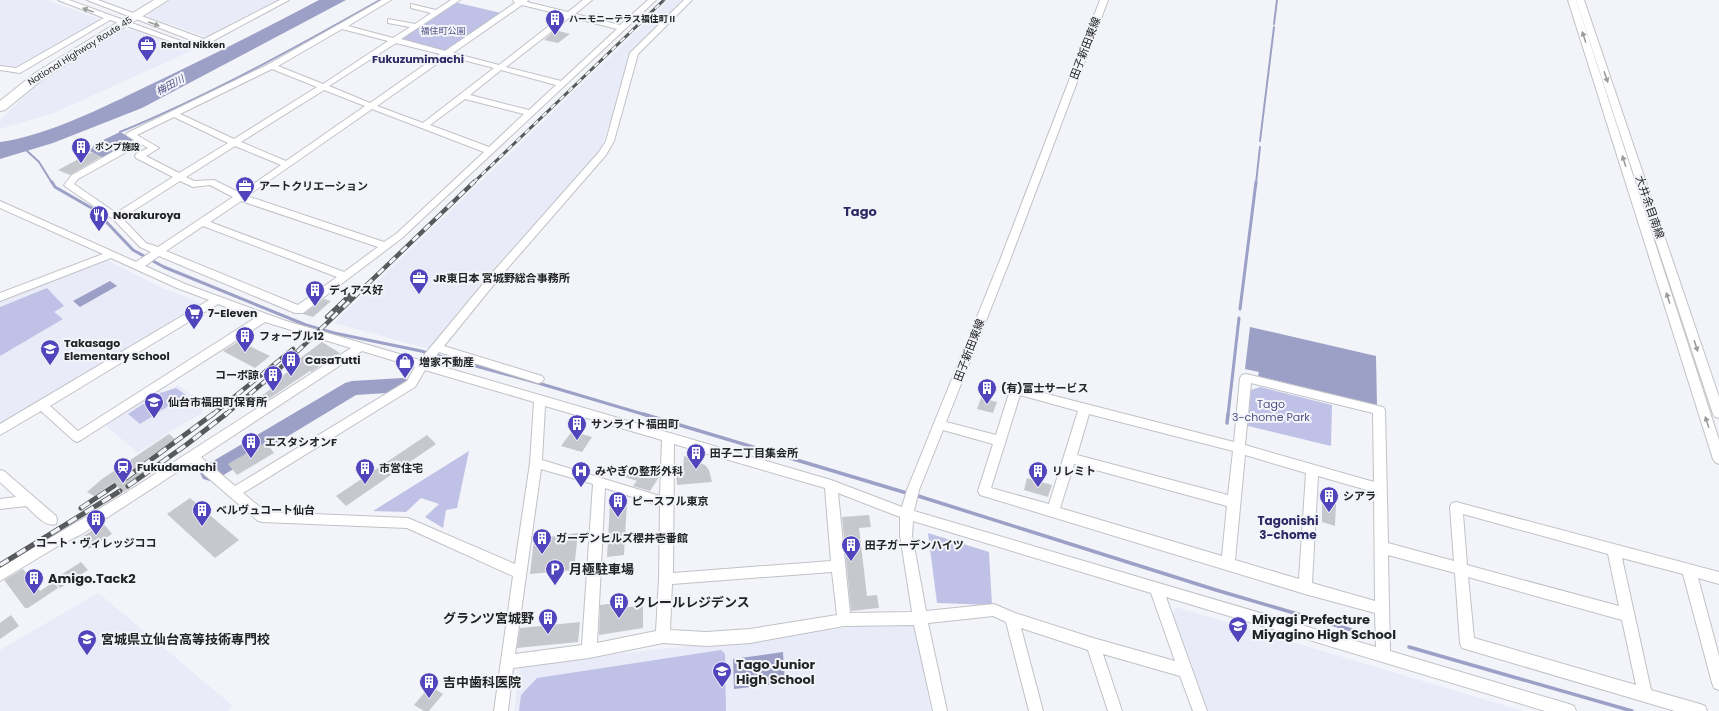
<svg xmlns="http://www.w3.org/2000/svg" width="1719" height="711" viewBox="0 0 1719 711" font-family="Poppins,'Noto Sans JP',sans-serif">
<rect width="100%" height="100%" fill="#f3f4f9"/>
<!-- built -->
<g fill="#eaebf8">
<polygon points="0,0 46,0 103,20 23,65 15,67 0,65"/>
<polygon points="170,0 283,0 212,36 206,37 148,17 149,13"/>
<polygon points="669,0 685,0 631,54 616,105 599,154 488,275 429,349 334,323"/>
<polygon points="131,29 193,50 54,113 0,129 0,120 33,88 50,75 120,31"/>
<polygon points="107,260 162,288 202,303 201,306 0,426 0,300"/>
<polygon points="178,385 208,407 202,410 203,413 176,428 138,453 105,425 150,396 153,397 160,391 164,393"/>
<polygon points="98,593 219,694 233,706 228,711 0,711 0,650"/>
<polygon points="1176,607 1523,711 1206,711 1171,617"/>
<polygon points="907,621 915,627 931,711 514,711 520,665"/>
</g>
<!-- green -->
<g fill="#bfc2e6">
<polygon points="454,2 501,13 446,52 397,39"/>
<polygon points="47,288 64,306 54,312 63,319 0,356 0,307"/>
<polygon points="1260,387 1332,405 1331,446 1248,426 1251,390"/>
<polygon points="176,388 186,395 140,424 128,414 160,393"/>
<polygon points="469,451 457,508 446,510 443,528 425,517 439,504 421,498 406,512 373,511"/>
<polygon points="928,533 989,552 992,605 937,603"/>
<polygon points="721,650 725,654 726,711 519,711 521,695 537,678"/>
</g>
<!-- water -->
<g fill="#9da0c6">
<path d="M319,0H346L142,108L53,143L0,159V142C44,136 96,111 137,91C198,62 259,32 319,0Z"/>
<polygon points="120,132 135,140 103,158 90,151 95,144"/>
<polygon points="110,281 117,286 80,307 73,301"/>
<polygon points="1250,327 1376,356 1377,405 1258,376 1259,372 1245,369"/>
<polygon points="783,652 785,683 734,689 733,659"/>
</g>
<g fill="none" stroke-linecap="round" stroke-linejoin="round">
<!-- stream-far2 -->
<g stroke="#9da0c6" stroke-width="2">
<polyline points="1274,24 1277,0"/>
<path d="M120,132C210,95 295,48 380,0"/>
<polyline points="1260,141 1274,27"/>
<polyline points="25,149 39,162 52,183"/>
<polyline points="1256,183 1260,147"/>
</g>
<!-- stream-far1 -->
<g stroke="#9da0c6" stroke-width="3">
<polyline points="52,182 55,187 95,210 133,250 164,267 306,325 334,333 421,351 538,383 646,415"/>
<polyline points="1240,309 1256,182"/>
<polyline points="1228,415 1239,318"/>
</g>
<!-- stream -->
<g stroke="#9da0c6" stroke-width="3.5">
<polyline points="643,414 910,494"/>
<polyline points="1227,423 1228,414"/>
<polyline points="915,495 1216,590 1372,636"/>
<polyline points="1409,647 1632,711"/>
</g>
<!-- river -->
<polygon fill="#9da0c6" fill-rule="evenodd" points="402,378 409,380 411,385 409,390 402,392 356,395 217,479 210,481 203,479 200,473 203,467 345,383 352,381"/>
</g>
<!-- building -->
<g fill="#c7c8cd">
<polygon points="555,30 570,34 558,43 544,40"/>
<polygon points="92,152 101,157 70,175 58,170"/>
<polygon points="324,299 331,301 313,317 303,314"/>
<polygon points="239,341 270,356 255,368 223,351"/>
<polygon points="322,342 340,353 311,372 310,371 267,400 260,397 281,381 278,379 299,364 295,362"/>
<polygon points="981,398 997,402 993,413 977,409"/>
<polygon points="572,431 592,437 582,452 561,446"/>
<polygon points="169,434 175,439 143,462 151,469 127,485 130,488 124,492 113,483 94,496 87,492 102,479"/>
<polygon points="427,435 436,444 346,506 336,496"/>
<polygon points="266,442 274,453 237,475 228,464"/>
<polygon points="684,456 705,465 709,470 712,482 677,485 676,471 683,472"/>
<polygon points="622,464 640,470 659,477 650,491 633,486 637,481 615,474"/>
<polygon points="1027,478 1052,485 1048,497 1024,490"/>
<polygon points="190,498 239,540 215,558 167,514"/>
<polygon points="1322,500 1336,504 1335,526 1322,522"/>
<polygon points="627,502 624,555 607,557 610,503"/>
<polygon points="869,515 871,527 859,528 867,596 877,595 879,608 851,611 842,517"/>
<polygon points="103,523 112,534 89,549 79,539"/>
<polygon points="578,533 574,570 530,574 534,539"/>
<polygon points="81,562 88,570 60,588 53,580"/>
<polygon points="23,569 40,591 54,582 58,588 28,608 25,608 4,580"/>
<polygon points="616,603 616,609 643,605 643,628 599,635 600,605"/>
<polygon points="11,615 19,626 0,639 0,623"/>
<polygon points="580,622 578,642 517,648 520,628"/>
<polygon points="430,686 443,694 429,711 424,711 414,705"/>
</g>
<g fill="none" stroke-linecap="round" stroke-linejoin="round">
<!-- minor casing -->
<g stroke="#c1c2c7" stroke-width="2">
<g id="minor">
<polygon points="58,0 69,0 189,44 196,42 87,0 98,0 204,39 280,0 289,0 207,44 189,48 110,20 20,73 0,70 0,66 16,68 104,18"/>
<path d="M382,0H391L348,26L393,38L410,27L388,23V19L415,24L431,13L411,8V4L436,10L451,0H460L401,39L445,51L515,3L513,0H528L527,2L568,12L583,0H592L575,14L620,25L648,0H656L402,238L303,313H295L159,256L145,266L185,284L286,321L420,360L492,273L599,152L606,141L630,53L684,0H692L638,54L614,141L606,155L500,277L444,346L542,376L544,379L542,382L538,383L439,352L430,363L831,480L902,507L907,490L1000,260L1100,0H1108L1010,260L946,422L996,435L1010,390L1012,387L1016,386L1234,442L1240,378L1242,375L1246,374L1383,407L1385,410L1388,543L1454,561L1450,507L1452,503L1456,502L1719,572V584L1698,578L1719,656V690L1714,688L1712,683L1683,574L1622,558L1651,690L1700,704L1705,706L1707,711H1675L1462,648L1460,643L1455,573L1388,555L1390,651L1569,704L1574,706L1576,711H1545L1166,597L1207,711H1193L1180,676L1103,654L1122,711H1108L1088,650L1021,628L1043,711H1029L1006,622L993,616L928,623L947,711H933L914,625L844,626L750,643L707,646L663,643L589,658L513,668L508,711H494L513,576L407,528L263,522L258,521L191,463L82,534L58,546L0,581V568L124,494L351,348L265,322L81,440L77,442L73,440L41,411L0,435V424L209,300L177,288L111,258L0,301V293L103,254L0,208V201L136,262L151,252L140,247L113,219L66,187L64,185L72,175L134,140L126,135L127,133L269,64ZM522,5L563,15L499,65L453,53ZM570,17L617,29L561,81L506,67ZM342,29L388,41L323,84L278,66ZM396,43L440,54L370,103L329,86ZM448,56L494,68L423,123L377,106ZM272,69L317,87L234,139L180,114ZM501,70L556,85L529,110L470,95ZM324,90L365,106L286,161L241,142ZM465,99L524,114L489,147L430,125ZM372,109L484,152L396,234L384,242L247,196ZM174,117L228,143L179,173L146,156L159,148L137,135ZM141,144L148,148L136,154L135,156L136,158L173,177L116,213L74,184L78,179ZM235,146L281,165L240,193L214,180L194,181L186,177ZM180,181L193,187L210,185L233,197L158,247L146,243L122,218ZM241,201L378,247L344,272L210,222ZM203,226L337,277L298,305L166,251ZM218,304L255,318L78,431L50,406ZM362,351L415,367L407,381L235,486L201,457ZM425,370L534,402L530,463L515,564L408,518L266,512L243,493L415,387ZM1251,383L1373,413L1374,482L1245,445ZM1020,395L1078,411L1049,504L991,488ZM545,406L662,440L660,496L542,460ZM1089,414L1233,451L1228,495L1077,455ZM943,430L993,444L978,491L980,495L1305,594L1375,613L1376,647L914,511L919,490ZM674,444L825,488L831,561L673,573ZM1245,455L1306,473L1299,579L1235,560ZM1074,464L1227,506L1222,556L1060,508ZM541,469L593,484L582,645L515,654ZM1318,476L1374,492L1375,601L1312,583ZM605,488L660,506L659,579L656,631L597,643ZM838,493L900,517V535L912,612L850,613ZM1463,514L1608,554L1619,606L1467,565ZM913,521L1151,593L1175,661L1093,638L1015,613L994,604L926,611L912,535ZM832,572L837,615L750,629L707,632L670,630L672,584ZM1468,577L1622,620L1636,685L1474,638Z"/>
<polygon points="1568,0 1576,0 1719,440 1719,464 1715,462 1713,459"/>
<polygon points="1576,0 1584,0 1719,397 1719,418 1715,417 1713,414"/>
<path d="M0,470L4,471L56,516L57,520L56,524C45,528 33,512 26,506L0,509V499L16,497L0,482Z"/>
</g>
</g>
<!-- highway casing -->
<g stroke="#c1c2c7" stroke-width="2">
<polygon id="highway" points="154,0 168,0 43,79 5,110 0,111 0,101 35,73"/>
</g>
<!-- minor -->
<use href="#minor" fill="#fff" fill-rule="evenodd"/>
<!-- highway -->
<use href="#highway" fill="#fff" fill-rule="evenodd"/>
<!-- rail-far2 casing -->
<g stroke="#58595b" stroke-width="3">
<polyline id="rail-far2" points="473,183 664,0"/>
</g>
<!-- rail-far1 casing -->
<g stroke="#58595b" stroke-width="4.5">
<g id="rail-far1">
<polyline points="327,317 350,295"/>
<polyline points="212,415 293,349"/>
<polyline points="225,415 276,372 474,182"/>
</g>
</g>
<!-- rail casing -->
<g stroke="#58595b" stroke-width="5">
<g id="rail">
<polyline points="126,478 213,414"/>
<polyline points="128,486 186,445 226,414"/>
<polyline points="81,508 114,486"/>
<polyline points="0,565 120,491"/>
</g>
</g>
<!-- rail-far2 -->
<use href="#rail-far2" stroke="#f3f4f9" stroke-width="2" stroke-dasharray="6" stroke-linecap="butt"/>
<!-- rail-far1 -->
<use href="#rail-far1" stroke="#f3f4f9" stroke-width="3" stroke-dasharray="8" stroke-linecap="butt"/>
<!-- rail -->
<use href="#rail" stroke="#f3f4f9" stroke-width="3.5" stroke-dasharray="10" stroke-linecap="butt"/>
</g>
<!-- one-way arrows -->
<defs><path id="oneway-solid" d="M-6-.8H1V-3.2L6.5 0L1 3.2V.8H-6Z"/></defs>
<g fill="#9c9c9d">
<use href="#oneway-solid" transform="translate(88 10) rotate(-160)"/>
<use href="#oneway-solid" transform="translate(154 24) rotate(20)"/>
<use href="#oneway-solid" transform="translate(1584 37) rotate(-108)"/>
<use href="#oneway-solid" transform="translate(1606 77) rotate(71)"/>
<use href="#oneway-solid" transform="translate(1624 161) rotate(-108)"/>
<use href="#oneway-solid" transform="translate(1668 298) rotate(-108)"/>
<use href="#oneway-solid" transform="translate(1696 346) rotate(72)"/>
<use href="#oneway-solid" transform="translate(1707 422) rotate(-108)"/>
</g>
<!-- icons -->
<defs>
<g id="building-pin" transform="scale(1)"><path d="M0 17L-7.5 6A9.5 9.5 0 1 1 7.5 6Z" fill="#5045bc" stroke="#f3f4f9"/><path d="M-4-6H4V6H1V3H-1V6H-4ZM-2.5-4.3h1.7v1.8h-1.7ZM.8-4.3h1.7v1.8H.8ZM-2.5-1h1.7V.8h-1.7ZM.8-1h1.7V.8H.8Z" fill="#fff"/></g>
<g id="office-pin" transform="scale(1)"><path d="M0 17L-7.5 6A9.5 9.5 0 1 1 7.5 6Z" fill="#5045bc" stroke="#f3f4f9"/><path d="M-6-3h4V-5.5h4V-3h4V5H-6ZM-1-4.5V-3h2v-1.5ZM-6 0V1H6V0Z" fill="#fff"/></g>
<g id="restaurant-pin" transform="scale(1)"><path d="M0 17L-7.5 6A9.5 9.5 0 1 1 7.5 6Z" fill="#5045bc" stroke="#f3f4f9"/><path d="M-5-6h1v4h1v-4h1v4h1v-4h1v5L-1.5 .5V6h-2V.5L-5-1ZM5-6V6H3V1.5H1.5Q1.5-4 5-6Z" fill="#fff"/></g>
<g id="supermarket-pin" transform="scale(1)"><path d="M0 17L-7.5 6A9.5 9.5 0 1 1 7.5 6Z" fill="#5045bc" stroke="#f3f4f9"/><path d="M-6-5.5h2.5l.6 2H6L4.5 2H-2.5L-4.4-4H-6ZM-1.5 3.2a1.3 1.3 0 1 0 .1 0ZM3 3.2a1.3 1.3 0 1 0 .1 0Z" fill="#fff"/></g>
<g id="school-pin" transform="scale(1)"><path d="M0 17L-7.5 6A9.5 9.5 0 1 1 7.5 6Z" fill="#5045bc" stroke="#f3f4f9"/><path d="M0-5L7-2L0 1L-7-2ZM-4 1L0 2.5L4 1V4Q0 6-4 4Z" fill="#fff"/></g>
<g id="shop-pin" transform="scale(1)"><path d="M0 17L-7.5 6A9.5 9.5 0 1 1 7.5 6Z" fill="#5045bc" stroke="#f3f4f9"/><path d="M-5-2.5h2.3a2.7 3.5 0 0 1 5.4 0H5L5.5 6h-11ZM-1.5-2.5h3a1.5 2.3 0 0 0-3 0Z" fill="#fff"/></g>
<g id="station-pin" transform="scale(1)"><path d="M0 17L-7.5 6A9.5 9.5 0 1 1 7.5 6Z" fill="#5045bc" stroke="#f3f4f9"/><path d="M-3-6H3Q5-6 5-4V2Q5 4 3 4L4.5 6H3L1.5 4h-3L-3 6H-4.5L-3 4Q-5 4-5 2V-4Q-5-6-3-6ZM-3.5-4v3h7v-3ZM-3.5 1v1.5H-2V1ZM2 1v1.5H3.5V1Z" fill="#fff"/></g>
<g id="hospital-pin" transform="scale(1)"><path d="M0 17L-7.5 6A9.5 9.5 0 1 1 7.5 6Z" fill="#5045bc" stroke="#f3f4f9"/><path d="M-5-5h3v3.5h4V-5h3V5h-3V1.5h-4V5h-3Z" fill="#fff"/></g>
<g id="parking-pin" transform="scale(1)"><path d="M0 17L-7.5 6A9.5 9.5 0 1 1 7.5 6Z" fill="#5045bc" stroke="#f3f4f9"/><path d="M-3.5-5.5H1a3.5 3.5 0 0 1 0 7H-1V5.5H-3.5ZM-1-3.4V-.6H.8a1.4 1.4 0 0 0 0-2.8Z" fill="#fff"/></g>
</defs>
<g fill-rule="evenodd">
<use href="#building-pin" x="555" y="19"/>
<use href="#office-pin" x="147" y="45"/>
<use href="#building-pin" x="81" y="147"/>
<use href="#office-pin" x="245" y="186"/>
<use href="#restaurant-pin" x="99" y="215"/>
<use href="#office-pin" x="419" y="278"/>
<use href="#building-pin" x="315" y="290"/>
<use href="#supermarket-pin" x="194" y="313"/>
<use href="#building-pin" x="245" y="336"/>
<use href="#school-pin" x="50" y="349"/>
<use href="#building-pin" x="291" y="360"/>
<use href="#shop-pin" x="405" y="362"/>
<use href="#building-pin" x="273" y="375"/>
<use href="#building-pin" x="987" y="388"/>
<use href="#school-pin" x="154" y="402"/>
<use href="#building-pin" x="577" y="424"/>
<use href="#building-pin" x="251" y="442"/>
<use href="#building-pin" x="696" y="453"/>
<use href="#station-pin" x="123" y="467"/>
<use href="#building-pin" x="365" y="468"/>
<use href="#hospital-pin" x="581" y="471"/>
<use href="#building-pin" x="1038" y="471"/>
<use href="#building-pin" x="1329" y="496"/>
<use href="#building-pin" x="618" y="501"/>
<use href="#building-pin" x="202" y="510"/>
<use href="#building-pin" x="96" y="519"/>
<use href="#building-pin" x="542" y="538"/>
<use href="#building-pin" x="851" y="545"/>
<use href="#parking-pin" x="555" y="569"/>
<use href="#building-pin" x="34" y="578"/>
<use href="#building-pin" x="619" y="602"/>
<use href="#building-pin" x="548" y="618"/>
<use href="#school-pin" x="1238" y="626"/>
<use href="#school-pin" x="87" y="639"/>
<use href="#school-pin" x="722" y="671"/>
<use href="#building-pin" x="429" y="682"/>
</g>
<g text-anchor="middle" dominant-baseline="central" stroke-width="4" stroke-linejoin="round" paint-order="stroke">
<!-- far-poi labels -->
<g font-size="9" font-weight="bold" fill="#232425" stroke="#f3f4f9" text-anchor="start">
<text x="569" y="19">ハーモニーテラス福住町Ⅱ</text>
<text x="161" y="45">Rental Nikken</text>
<text x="95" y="147">ポンプ施設</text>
</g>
<!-- far-park labels -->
<g font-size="9" fill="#4f5085" stroke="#f3f4f9">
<text x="443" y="31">福住町公園</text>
</g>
<!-- far-street labels -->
<g font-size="9" fill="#232425" stroke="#f3f4f9">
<text transform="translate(80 51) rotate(-32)">National Highway Route 45</text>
</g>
<!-- far-water labels -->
<g font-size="10" font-style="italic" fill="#4f5186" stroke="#f3f4f9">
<text transform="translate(170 85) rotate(-28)">梅田川</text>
</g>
<!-- street labels -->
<g font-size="11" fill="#232425" stroke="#f3f4f9">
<text transform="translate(1085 48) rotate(-69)">田子新田東線</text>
<text transform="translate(1650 207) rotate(71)">大井余目南線</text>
<text transform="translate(969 350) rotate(-69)">田子新田東線</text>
</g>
<!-- far-quarter labels -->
<g font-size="11" font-weight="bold" fill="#2c2964" stroke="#f3f4f9">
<text x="418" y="59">Fukuzumimachi</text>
</g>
<!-- poi labels -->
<g font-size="11" font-weight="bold" fill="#232425" stroke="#f3f4f9" text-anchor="start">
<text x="259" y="186">アートクリエーション</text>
<text x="113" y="215">Norakuroya</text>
<text x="433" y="278">JR東日本 宮城野総合事務所</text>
<text x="329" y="290">ディアス好</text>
<text x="208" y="313">7-Eleven</text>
<text x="259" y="336">フォーブル12</text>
<text x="64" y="343">Takasago<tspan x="64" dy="13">Elementary School</tspan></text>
<text x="305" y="360">CasaTutti</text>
<text x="419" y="362">増家不動産</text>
<text x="259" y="375" text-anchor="end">コーポ諒</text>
<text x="1001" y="388">(有)富士サービス</text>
<text x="168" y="402">仙台市福田町保育所</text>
<text x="591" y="424">サンライト福田町</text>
<text x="265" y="442">エスタシオンF</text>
<text x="710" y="453">田子二丁目集会所</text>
<text x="137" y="467">Fukudamachi</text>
<text x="379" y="468">市営住宅</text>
<text x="595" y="471">みやぎの整形外科</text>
<text x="1052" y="471">リレミト</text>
<text x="1343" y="496">シアラ</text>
<text x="632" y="501">ピースフル東京</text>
<text x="216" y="510">ベルヴュコート仙台</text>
<text x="556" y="538">ガーデンヒルズ櫻井壱番館</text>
<text x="96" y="543" text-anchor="middle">コート・ヴィレッジココ</text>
<text x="865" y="545">田子ガーデンハイツ</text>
</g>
<!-- park labels -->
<g font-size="11" fill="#4f5085" stroke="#f3f4f9">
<text x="1271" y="404">Tago<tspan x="1271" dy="13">3-chome Park</tspan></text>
</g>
<!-- neighbourhood labels -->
<g font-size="12" font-weight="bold" fill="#2c2964" stroke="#f3f4f9">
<text x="1288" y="520">Tagonishi<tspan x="1288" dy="14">3-chome</tspan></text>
</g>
<!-- quarter labels -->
<g font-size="13" font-weight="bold" fill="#2c2964" stroke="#f3f4f9">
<text x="860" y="211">Tago</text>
</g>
<!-- near-poi labels -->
<g font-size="13" font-weight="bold" fill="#232425" stroke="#f3f4f9" text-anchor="start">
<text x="569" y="569">月極駐車場</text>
<text x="48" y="578">Amigo.Tack2</text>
<text x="633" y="602">クレールレジデンス</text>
<text x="534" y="618" text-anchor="end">グランツ宮城野</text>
<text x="1252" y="619">Miyagi Prefecture<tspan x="1252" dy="15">Miyagino High School</tspan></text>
<text x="101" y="639">宮城県立仙台高等技術専門校</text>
<text x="736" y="664">Tago Junior<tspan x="736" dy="15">High School</tspan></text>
<text x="443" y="682">吉中歯科医院</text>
</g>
</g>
</svg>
